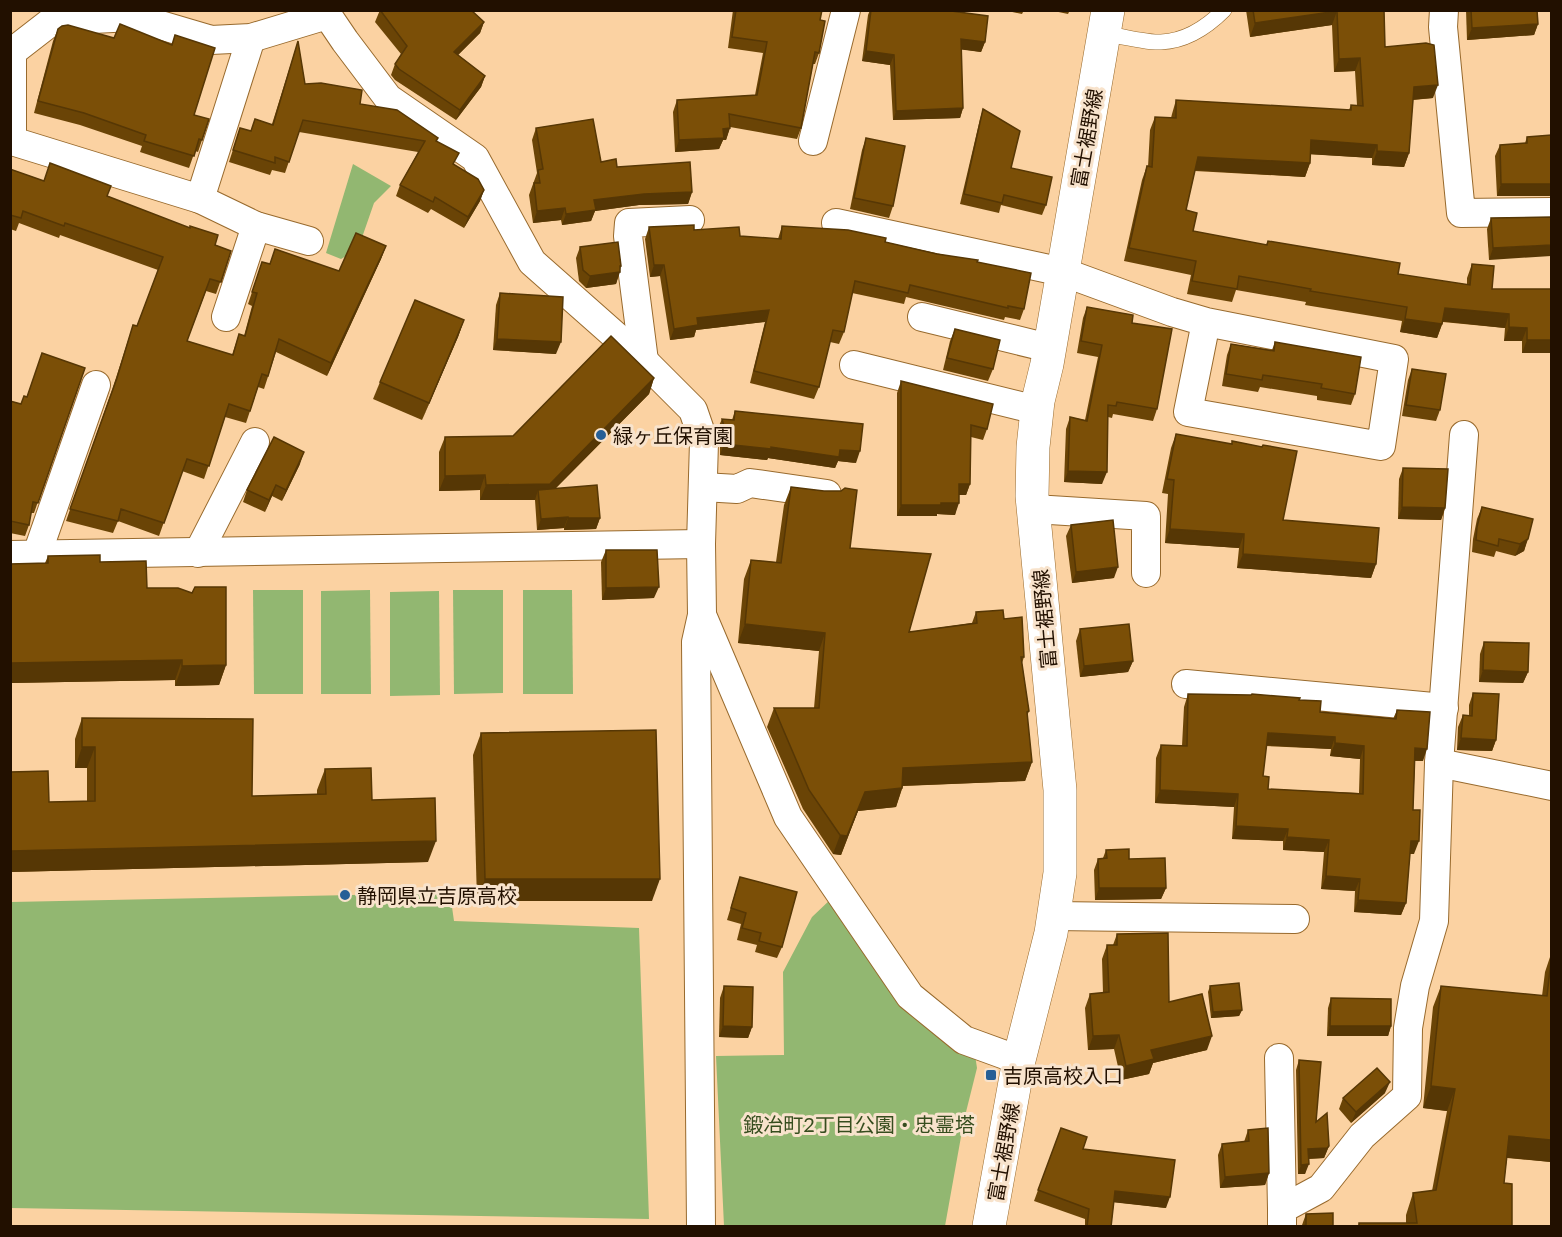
<svg xmlns="http://www.w3.org/2000/svg" width="1562" height="1237" viewBox="0 0 1562 1237" font-family="Lato,'Noto Sans JP',sans-serif">
<rect width="100%" height="100%" fill="#fbd2a2"/>
<!-- green -->
<g fill="#92b771">
<polygon points="353,164 391,186 374,203 358,249 341,259 326,253"/>
<polygon points="253,590 303,590 303,694 254,694"/>
<polygon points="370,590 371,694 321,694 321,591"/>
<polygon points="453,590 503,590 503,693 454,694"/>
<polygon points="523,590 572,590 573,694 523,694"/>
<polygon points="439,591 440,695 390,696 390,592"/>
<polygon points="450,893 454,921 639,928 649,1219 11,1208 11,902"/>
<polygon points="832,898 975,1055 977,1068 964,1120 945,1226 724,1226 716,1056 784,1055 783,972 812,917"/>
</g>
<g fill="none" stroke-linecap="round" stroke-linejoin="round">
<!-- service casing -->
<g stroke="#986a2d" stroke-width="16">
<path id="service" d="M1104,33C1119,36 1147,43 1161,42C1186,41 1207,27 1224,10"/>
</g>
<!-- minor casing -->
<g stroke="#986a2d" stroke-width="30">
<g id="minor">
<polyline points="324,10 345,41 388,98 475,158 532,262 644,361 693,410 704,442 701,544 702,615 696,642 701,1226"/>
<polyline points="1444,10 1443,27 1461,213 1552,212"/>
<polyline points="10,51 12,52 52,21 133,17 211,40 251,38 327,15"/>
<polyline points="12,52 12,141 200,199 256,226 309,241"/>
<polyline points="813,141 846,10"/>
<polyline points="200,199 251,38"/>
<polyline points="836,223 1063,272 1172,312 1206,322 1394,359 1381,446 1188,412 1206,322"/>
<polyline points="226,317 256,226"/>
<polyline points="922,317 1049,348"/>
<polyline points="644,361 628,236 629,223 690,220"/>
<polyline points="854,365 1037,410"/>
<polyline points="703,487 737,489 750,483 827,494"/>
<polyline points="1034,509 1146,516 1146,573"/>
<polyline points="198,553 255,442"/>
<polyline points="37,554 96,385"/>
<polyline points="10,555 701,544"/>
<polyline points="702,615 788,817 910,996 964,1040 1019,1060"/>
<polyline points="1186,684 1444,708"/>
<polyline points="1439,763 1552,786"/>
<polyline points="1054,916 1295,919"/>
<polyline points="1279,1058 1282,1209"/>
<polyline points="1282,1226 1282,1209 1321,1188 1362,1136 1407,1096 1408,1028 1415,986 1434,921 1439,763 1464,435"/>
</g>
</g>
<!-- primary casing -->
<g stroke="#986a2d" stroke-width="34">
<polyline id="primary" points="989,1226 1019,1060 1051,933 1060,873 1060,790 1032,496 1033,447 1038,401 1047,364 1108,10"/>
</g>
<!-- service -->
<use href="#service" stroke="#fff" stroke-width="15"/>
<!-- minor -->
<use href="#minor" stroke="#fff" stroke-width="28"/>
<!-- primary -->
<use href="#primary" stroke="#fff" stroke-width="33"/>
</g>
<!-- wall -->
<g fill="#6a4406" fill-rule="evenodd">
<polygon points="380,10 484,22 480,33 458,55 485,76 481,87 456,120 395,80 391,75 395,64 401,54 375,22"/>
<polygon points="733,10 822,10 820,20 819,53 815,64 813,64 801,128 797,139 730,127 726,140 723,140 719,149 675,152 673,112 677,100 755,95 763,53 728,48"/>
<polygon points="870,10 952,10 985,42 981,52 961,49 963,108 960,118 893,120 890,65 862,61 868,15"/>
<polygon points="1003,10 1024,10 1022,14"/>
<polygon points="1049,10 1070,10 1068,14"/>
<polygon points="1246,10 1384,10 1385,47 1433,98 1413,100 1409,153 1404,167 1372,165 1372,158 1310,154 1310,163 1305,177 1195,171 1186,210 1193,231 1266,245 1268,241 1398,274 1467,285 1467,278 1472,264 1492,289 1551,289 1551,353 1522,353 1522,341 1504,341 1505,328 1443,322 1437,338 1400,332 1402,321 1305,305 1306,302 1236,290 1232,302 1187,294 1191,275 1124,261 1142,180 1147,166 1148,167 1150,130 1155,117 1171,118 1172,114 1176,100 1349,110 1351,105 1357,105 1355,71 1334,72 1332,25 1250,37"/>
<polygon points="1466,10 1537,10 1538,24 1534,35 1467,40"/>
<polygon points="58,29 114,38 172,45 175,35 194,115 202,140 198,152 195,151 189,168 140,152 142,146 80,125 34,113 53,41"/>
<polygon points="298,41 305,84 360,104 437,141 455,165 484,190 480,201 464,228 431,209 428,213 396,196 400,185 418,152 299,132 285,173 272,170 270,175 229,162 240,128 250,131 272,124"/>
<polygon points="983,109 1011,168 1046,205 1042,215 1001,205 999,213 960,204 980,119"/>
<polygon points="536,128 601,162 692,192 688,204 639,205 595,211 591,221 562,225 561,220 533,223 529,195 537,173 532,140"/>
<polygon points="1551,135 1551,196 1497,196 1495,156 1500,145 1525,143 1527,137"/>
<polygon points="866,138 893,206 889,218 850,209 862,150"/>
<polygon points="10,169 44,181 107,196 215,245 231,251 216,294 206,291 187,341 232,355 239,334 244,336 252,306 248,304 262,262 270,264 339,271 386,246 381,259 327,376 276,352 264,389 258,387 246,423 225,417 204,479 182,471 159,536 118,521 113,533 66,521 112,390 133,325 137,326 158,270 60,235 59,238 19,223 16,231 10,229"/>
<polygon points="1551,217 1489,260 1487,229 1491,218"/>
<polygon points="782,226 885,242 977,262 1024,309 1020,320 1005,317 1004,320 906,297 904,304 852,293 844,332 839,344 830,342 819,387 814,399 750,383 765,322 696,330 694,337 670,340 660,276 650,277 645,239 649,227 694,230 740,236 778,239"/>
<polygon points="580,247 620,269 616,284 586,288 579,281 576,258"/>
<polygon points="500,293 556,354 493,350 496,305"/>
<polygon points="1087,307 1132,323 1157,409 1153,421 1113,414 1112,418 1108,417 1102,484 1064,482 1066,429 1070,417 1085,420 1098,357 1077,353 1083,318"/>
<polygon points="464,320 458,337 422,420 373,399 380,382"/>
<polygon points="955,329 993,369 988,381 943,370 950,341"/>
<polygon points="1275,342 1355,394 1351,405 1317,400 1317,396 1260,387 1258,392 1222,386 1227,355 1231,344 1272,350"/>
<polygon points="85,368 34,513 31,513 29,525 25,536 10,533 10,401 21,404 27,397"/>
<polygon points="1412,369 1440,410 1436,421 1402,416 1408,380"/>
<polygon points="654,378 649,394 556,488 600,518 596,529 564,530 564,528 537,530 535,500 480,500 480,490 439,491 439,452 445,437 513,436"/>
<polygon points="901,381 987,429 983,440 971,437 970,484 966,495 959,495 955,515 937,514 937,516 897,516 897,393"/>
<polygon points="735,411 856,463 838,461 835,468 768,458 767,460 720,455 720,442 717,430 722,419 732,420"/>
<polygon points="1176,434 1283,520 1376,564 1371,578 1237,568 1239,548 1165,543 1168,494 1162,493 1171,448"/>
<polygon points="300,464 282,501 272,496 265,512 243,502 247,490"/>
<polygon points="1403,468 1445,508 1441,520 1398,519 1399,479"/>
<polygon points="791,487 850,548 909,632 972,623 976,612 1004,619 1024,657 1022,663 1029,711 1027,716 1032,762 1025,781 903,786 896,807 858,811 841,855 833,854 803,809 767,727 774,708 814,708 819,651 738,643 744,579 751,560 776,562 784,505"/>
<polygon points="1482,507 1533,519 1524,551 1515,556 1496,551 1494,557 1472,552 1473,539 1477,519"/>
<polygon points="1071,525 1114,578 1072,583 1066,536"/>
<polygon points="606,550 654,598 602,600 601,562"/>
<polygon points="48,556 100,562 147,588 226,665 219,685 175,686 175,680 10,683 10,564 45,563"/>
<polygon points="1080,629 1133,661 1128,672 1080,677 1076,641"/>
<polygon points="1484,642 1528,672 1523,683 1479,682 1480,654"/>
<polygon points="1473,693 1496,740 1492,751 1457,750 1458,727 1463,715 1469,715 1469,705"/>
<path d="M1188,694L1299,700L1320,712L1393,719L1397,710L1423,761H1415L1413,810L1414,854H1410L1406,903L1401,915L1354,912L1355,891L1321,889L1324,852L1283,850V841L1232,839L1234,807L1155,803L1156,758L1161,745L1182,746L1184,707ZM1266,746L1331,749L1330,756L1360,759L1359,793L1268,789L1263,776Z"/>
<polygon points="82,718 252,796 317,794 317,790 325,769 372,800 428,862 10,872 10,772 49,802 87,801 87,768 75,768 75,739"/>
<polygon points="481,733 652,901 477,901 473,755"/>
<polygon points="1106,850 1129,859 1166,888 1161,899 1095,900 1094,870 1098,859 1103,858"/>
<polygon points="740,877 782,947 777,958 755,952 757,945 737,940 741,924 727,920"/>
<polygon points="1117,934 1207,1050 1153,1063 1149,1074 1121,1080 1114,1049 1088,1050 1085,1008 1090,994 1103,993 1102,959 1107,945 1113,945"/>
<polygon points="1551,954 1551,1162 1507,1158 1504,1183 1512,1227 1358,1227 1359,1223 1406,1223 1406,1215 1413,1193 1432,1191 1447,1111 1423,1108 1433,1007 1441,986 1542,996 1545,972"/>
<polygon points="724,986 752,1027 748,1038 719,1037 720,998"/>
<polygon points="1210,986 1242,1010 1239,1016 1211,1018 1208,992"/>
<polygon points="1331,998 1391,1026 1388,1036 1327,1036 1328,1008"/>
<polygon points="1299,1060 1316,1122 1329,1146 1324,1158 1308,1159 1305,1174 1298,1174 1296,1070"/>
<polygon points="1385,1093 1351,1123 1339,1109 1343,1098"/>
<polygon points="1061,1128 1083,1149 1166,1208 1114,1202 1111,1227 1085,1227 1085,1219 1034,1201"/>
<polygon points="1248,1130 1269,1173 1265,1185 1220,1188 1218,1155 1222,1144 1244,1142"/>
<polygon points="1306,1214 1333,1227 1302,1225"/>
</g>
<!-- shaded-wall -->
<g fill="#563705">
<polygon points="1337,11 1332,25 1250,37 1255,23"/>
<polygon points="484,22 480,33 450,63 454,52"/>
<polygon points="1538,24 1534,35 1467,40 1472,28"/>
<polygon points="961,39 985,42 981,52 957,49"/>
<polygon points="866,51 894,55 890,65 862,61"/>
<polygon points="1360,58 1355,71 1334,72 1339,59"/>
<polygon points="485,76 481,87 456,120 460,110"/>
<polygon points="1438,85 1433,98 1409,100 1414,87"/>
<polygon points="963,108 960,118 893,120 896,111"/>
<polygon points="730,128 726,140 723,140 719,149 675,152 679,140 723,129"/>
<polygon points="1311,140 1377,145 1372,158 1306,154"/>
<polygon points="1377,151 1409,153 1404,167 1372,165"/>
<polygon points="1198,157 1310,163 1305,177 1193,170"/>
<polygon points="1501,184 1551,184 1551,196 1497,196"/>
<polygon points="484,190 480,201 464,228 468,217"/>
<polygon points="692,192 688,204 639,205 595,211 591,221 562,225 566,214 594,200 644,194"/>
<polygon points="565,208 561,220 533,223 537,211"/>
<polygon points="1551,245 1551,256 1489,260 1493,248"/>
<polygon points="386,246 381,259 327,376 331,363"/>
<polygon points="654,265 664,265 660,276 650,277"/>
<polygon points="620,266 621,266 619,273 620,272 616,284 586,288 590,276"/>
<polygon points="1445,308 1509,314 1505,328 1440,321"/>
<polygon points="769,310 765,322 696,330 694,337 670,340 674,329 697,318"/>
<polygon points="1405,319 1442,324 1437,338 1400,332"/>
<polygon points="464,320 458,337 422,420 429,403"/>
<polygon points="1509,327 1527,328 1522,341 1504,341"/>
<polygon points="497,339 561,342 556,354 493,350"/>
<polygon points="1527,340 1551,340 1551,353 1522,353"/>
<polygon points="654,378 649,394 544,500 538,490 535,500 480,500 486,485"/>
<polygon points="724,444 840,450 860,451 856,463 838,461 835,468 768,458 767,460 720,455"/>
<polygon points="304,452 300,464 282,501 286,490"/>
<polygon points="1068,471 1107,472 1102,484 1064,482"/>
<polygon points="485,475 480,490 439,491 445,476"/>
<polygon points="959,484 970,484 966,495 955,495"/>
<polygon points="276,485 272,496 265,512 269,500"/>
<polygon points="941,503 959,503 955,515 937,514 937,516 897,516 901,505"/>
<polygon points="1402,507 1445,508 1441,520 1398,519"/>
<polygon points="568,517 564,528 537,530 541,519"/>
<polygon points="568,518 600,518 596,529 564,530"/>
<polygon points="1170,529 1244,534 1239,548 1165,543"/>
<polygon points="1528,539 1524,551 1515,556 1520,544"/>
<polygon points="1243,554 1376,564 1371,578 1237,568"/>
<polygon points="1118,567 1114,578 1072,583 1076,572"/>
<polygon points="659,587 654,598 602,600 606,588"/>
<polygon points="745,624 825,633 819,651 738,643"/>
<polygon points="182,660 175,680 10,683 10,663"/>
<polygon points="1133,661 1128,672 1080,677 1084,666"/>
<polygon points="226,665 219,685 175,686 182,666"/>
<polygon points="1483,670 1528,672 1523,683 1479,682"/>
<polygon points="1268,733 1335,737 1331,749 1263,745"/>
<polygon points="1461,738 1496,740 1492,751 1457,750"/>
<polygon points="1335,743 1364,746 1360,759 1330,756"/>
<polygon points="82,747 95,747 87,768 75,768"/>
<polygon points="1415,748 1427,749 1423,761 1411,760"/>
<polygon points="1032,762 1025,781 897,786 903,768"/>
<polygon points="902,788 896,807 858,811 841,855 833,854 840,835 865,792"/>
<polygon points="1160,790 1238,794 1234,807 1155,803"/>
<polygon points="1236,826 1288,829 1283,841 1232,839"/>
<polygon points="1287,837 1329,840 1324,852 1283,850"/>
<polygon points="436,841 428,862 10,872 10,851"/>
<polygon points="1411,841 1419,841 1414,854 1406,853"/>
<polygon points="1326,876 1360,879 1355,891 1321,889"/>
<polygon points="485,879 660,879 652,901 477,901"/>
<polygon points="1099,888 1166,888 1161,899 1095,900"/>
<polygon points="1358,900 1406,903 1401,915 1354,912"/>
<polygon points="1242,1010 1239,1016 1211,1018 1213,1012"/>
<polygon points="723,1026 752,1027 748,1038 719,1037"/>
<polygon points="1330,1026 1391,1026 1388,1036 1327,1036"/>
<polygon points="1119,1035 1114,1049 1088,1050 1093,1036"/>
<polygon points="1212,1036 1207,1050 1153,1063 1149,1074 1121,1080 1126,1066 1151,1050"/>
<polygon points="1390,1082 1385,1093 1351,1123 1356,1112"/>
<polygon points="1431,1086 1455,1089 1447,1111 1423,1108"/>
<polygon points="1509,1136 1551,1140 1551,1162 1501,1157"/>
<polygon points="1329,1146 1324,1158 1304,1159 1308,1149"/>
<polygon points="1309,1164 1305,1174 1298,1174 1301,1165"/>
<polygon points="1269,1173 1265,1185 1220,1188 1225,1177"/>
<polygon points="1115,1191 1170,1197 1166,1208 1111,1202"/>
</g>
<!-- building -->
<g fill="#7b4f07" stroke="#563705" stroke-width="1.5" fill-rule="evenodd">
<polygon points="380,10 471,10 484,22 454,52 485,76 460,110 399,69 395,64 407,46"/>
<polygon points="736,10 822,10 820,20 825,21 819,53 815,52 801,128 729,114 730,128 723,129 724,138 679,140 677,100 757,95 767,42 732,37"/>
<polygon points="871,10 952,10 951,11 988,16 985,42 961,39 963,108 896,111 894,55 866,51"/>
<polygon points="1253,10 1384,10 1385,47 1426,43 1434,45 1438,85 1414,87 1409,153 1377,151 1377,145 1311,140 1310,163 1198,157 1186,210 1197,213 1193,231 1267,245 1268,241 1400,263 1398,274 1470,285 1472,264 1494,266 1492,289 1551,289 1551,340 1527,340 1527,328 1509,327 1509,314 1445,308 1442,324 1405,319 1407,307 1310,291 1311,289 1239,276 1237,289 1192,281 1196,261 1129,248 1147,166 1152,167 1155,117 1176,118 1176,100 1351,110 1351,105 1363,106 1360,58 1339,59 1337,11 1255,23"/>
<polygon points="1471,10 1537,10 1538,24 1472,28"/>
<polygon points="120,24 172,45 175,35 215,48 194,115 209,119 202,140 199,139 194,156 144,141 146,135 84,113 38,101 58,29 62,26 68,25 114,38"/>
<polygon points="298,41 305,84 321,83 362,90 360,104 397,110 438,138 436,141 459,153 453,164 478,179 484,190 468,217 435,197 433,202 400,185 425,141 303,120 289,162 275,157 275,163 233,150 240,128 251,131 255,119 273,125"/>
<polygon points="983,109 1020,131 1011,168 1052,177 1046,205 1004,195 1002,203 964,194"/>
<polygon points="593,119 601,162 616,159 617,167 690,162 692,192 644,194 594,200 596,210 566,214 565,208 537,211 534,183 540,183 538,170 543,169 536,128"/>
<polygon points="1551,135 1551,184 1501,184 1500,145 1527,143 1527,137"/>
<polygon points="866,138 905,146 893,206 854,198"/>
<polygon points="50,163 111,186 107,196 190,228 190,226 218,235 215,245 231,251 221,282 210,279 187,341 233,355 239,334 245,336 257,293 252,292 262,262 270,264 275,249 339,271 356,233 386,246 331,363 279,339 268,376 262,374 250,411 229,404 209,466 187,459 164,523 121,509 118,521 70,509 117,378 133,325 137,326 163,257 65,223 64,226 23,211 21,218 10,215 10,169 44,181"/>
<polygon points="1551,217 1551,245 1493,248 1491,218"/>
<polygon points="694,225 694,230 739,227 740,236 781,239 782,226 848,230 886,238 885,242 937,254 978,260 977,262 1031,273 1024,309 1008,306 1008,308 910,285 908,293 855,281 844,332 833,330 819,387 754,371 769,310 697,318 698,325 674,329 664,265 654,265 649,227"/>
<polygon points="618,242 621,266 620,266 620,272 590,276 583,270 580,247"/>
<polygon points="500,293 563,297 561,342 497,339"/>
<polygon points="415,300 464,320 429,403 380,382"/>
<polygon points="1087,307 1133,315 1132,323 1172,329 1157,409 1117,402 1116,406 1108,405 1107,472 1068,471 1070,417 1087,421 1102,345 1081,341"/>
<polygon points="955,329 1000,340 993,369 947,358"/>
<polygon points="611,336 654,378 550,484 486,485 485,475 445,476 445,437 513,436"/>
<polygon points="1275,342 1361,357 1355,394 1321,388 1322,384 1263,375 1262,380 1226,374 1231,344 1274,351"/>
<polygon points="42,353 85,368 38,503 33,502 29,525 10,521 10,401 21,404 24,396 27,397"/>
<polygon points="1412,369 1446,374 1440,410 1406,405"/>
<polygon points="901,381 993,404 987,429 971,425 970,484 959,484 959,503 941,503 941,505 901,505"/>
<polygon points="735,411 863,424 860,451 840,450 839,457 771,447 771,449 724,444 725,430 722,419 734,420"/>
<polygon points="1176,434 1232,444 1232,441 1262,447 1263,445 1297,451 1283,520 1379,528 1376,564 1243,554 1244,534 1170,529 1174,480 1167,479"/>
<polygon points="274,437 304,452 286,490 276,485 269,500 247,490"/>
<polygon points="1403,468 1448,469 1445,508 1402,507"/>
<polygon points="597,485 600,518 568,518 568,517 541,519 538,490"/>
<polygon points="791,487 824,491 841,491 845,488 857,490 850,548 931,554 909,632 977,623 976,612 1003,610 1004,619 1022,617 1024,657 1021,657 1029,711 1027,712 1032,762 903,768 902,788 865,792 847,836 840,835 809,790 774,708 819,708 825,633 745,624 751,560 781,563"/>
<polygon points="1482,507 1533,519 1528,539 1520,544 1499,539 1498,546 1476,540 1477,527"/>
<polygon points="1113,520 1118,567 1076,572 1071,525"/>
<polygon points="606,550 657,550 659,587 606,588"/>
<polygon points="100,555 100,562 146,561 147,588 178,588 192,593 195,587 226,587 226,665 182,666 182,660 10,663 10,564 48,563 48,556"/>
<polygon points="1129,624 1133,661 1084,666 1080,629"/>
<polygon points="1484,642 1529,643 1528,672 1483,670"/>
<polygon points="1473,693 1499,694 1496,740 1461,738 1463,715 1472,716"/>
<path d="M1188,694L1251,695L1252,694L1300,698L1299,700L1321,701L1320,712L1396,719L1397,710L1430,712L1427,749L1415,748L1413,810H1420L1419,841H1411L1406,903L1358,900L1360,879L1326,876L1329,840L1287,837L1288,829L1236,826L1238,794L1160,790L1161,745L1187,746ZM1268,733L1335,737V743L1364,746L1363,794L1268,789L1269,777L1263,776Z"/>
<polygon points="82,718 253,719 252,796 326,794 325,769 371,768 372,800 435,798 436,841 10,851 10,772 48,771 49,802 95,801 95,747 82,747"/>
<polygon points="656,730 660,879 485,879 481,733"/>
<polygon points="1129,849 1129,859 1165,858 1166,888 1099,888 1098,859 1107,858 1106,850"/>
<polygon points="740,877 797,892 782,947 759,941 761,933 742,928 746,913 731,908"/>
<polygon points="1168,933 1169,1002 1202,994 1212,1036 1151,1050 1154,1059 1126,1066 1119,1035 1093,1036 1090,994 1109,992 1107,945 1117,945 1117,934"/>
<polygon points="1551,961 1551,1140 1509,1136 1504,1183 1512,1184 1512,1227 1359,1227 1359,1223 1417,1223 1413,1193 1436,1190 1455,1089 1431,1086 1441,986 1547,996"/>
<polygon points="1239,983 1242,1010 1213,1012 1210,986"/>
<polygon points="724,986 753,987 752,1027 723,1026"/>
<polygon points="1331,998 1391,999 1391,1026 1330,1026"/>
<polygon points="1299,1060 1321,1062 1316,1122 1327,1113 1329,1146 1327,1148 1308,1149 1309,1164 1301,1165"/>
<polygon points="1377,1068 1390,1082 1356,1112 1343,1098"/>
<polygon points="1061,1128 1087,1137 1083,1149 1175,1160 1170,1197 1115,1191 1111,1227 1087,1227 1089,1209 1038,1190"/>
<polygon points="1268,1128 1269,1173 1225,1177 1222,1144 1249,1141 1248,1130"/>
<polygon points="1333,1213 1333,1227 1297,1227 1306,1225 1306,1214"/>
</g>
<!-- markers -->
<g fill="#265f96" stroke="#f8e3cc" stroke-width="2">
<circle cx="601" cy="435" r="6"/>
<circle cx="345" cy="895" r="6"/>
<rect x="985" y="1069" width="12" height="12" rx="3"/>
</g>
<g text-anchor="middle" dominant-baseline="central" stroke-width="6" stroke-linejoin="round" paint-order="stroke">
<!-- street labels -->
<g font-size="20" fill="#221000" stroke="#f8e3cc">
<text transform="translate(1086 138) rotate(-80)">富士裾野線</text>
<text transform="translate(1044 619) rotate(-95)">富士裾野線</text>
<text transform="translate(1003 1152) rotate(-80)">富士裾野線</text>
</g>
<!-- poi labels -->
<g font-size="20" fill="#221000" stroke="#f8e3cc" text-anchor="start">
<text x="613" y="435">緑ヶ丘保育園</text>
<text x="357" y="895">静岡県立吉原高校</text>
<text x="1003" y="1075">吉原高校入口</text>
</g>
<!-- park labels -->
<g font-size="20" fill="#364d1e" stroke="#f8e3cc">
<text x="859" y="1124">鍛冶町2丁目公園・忠霊塔</text>
</g>
</g>
<!-- border -->
<rect width="1562" height="1237" fill="none" stroke="#221000" stroke-width="24"/>
</svg>
